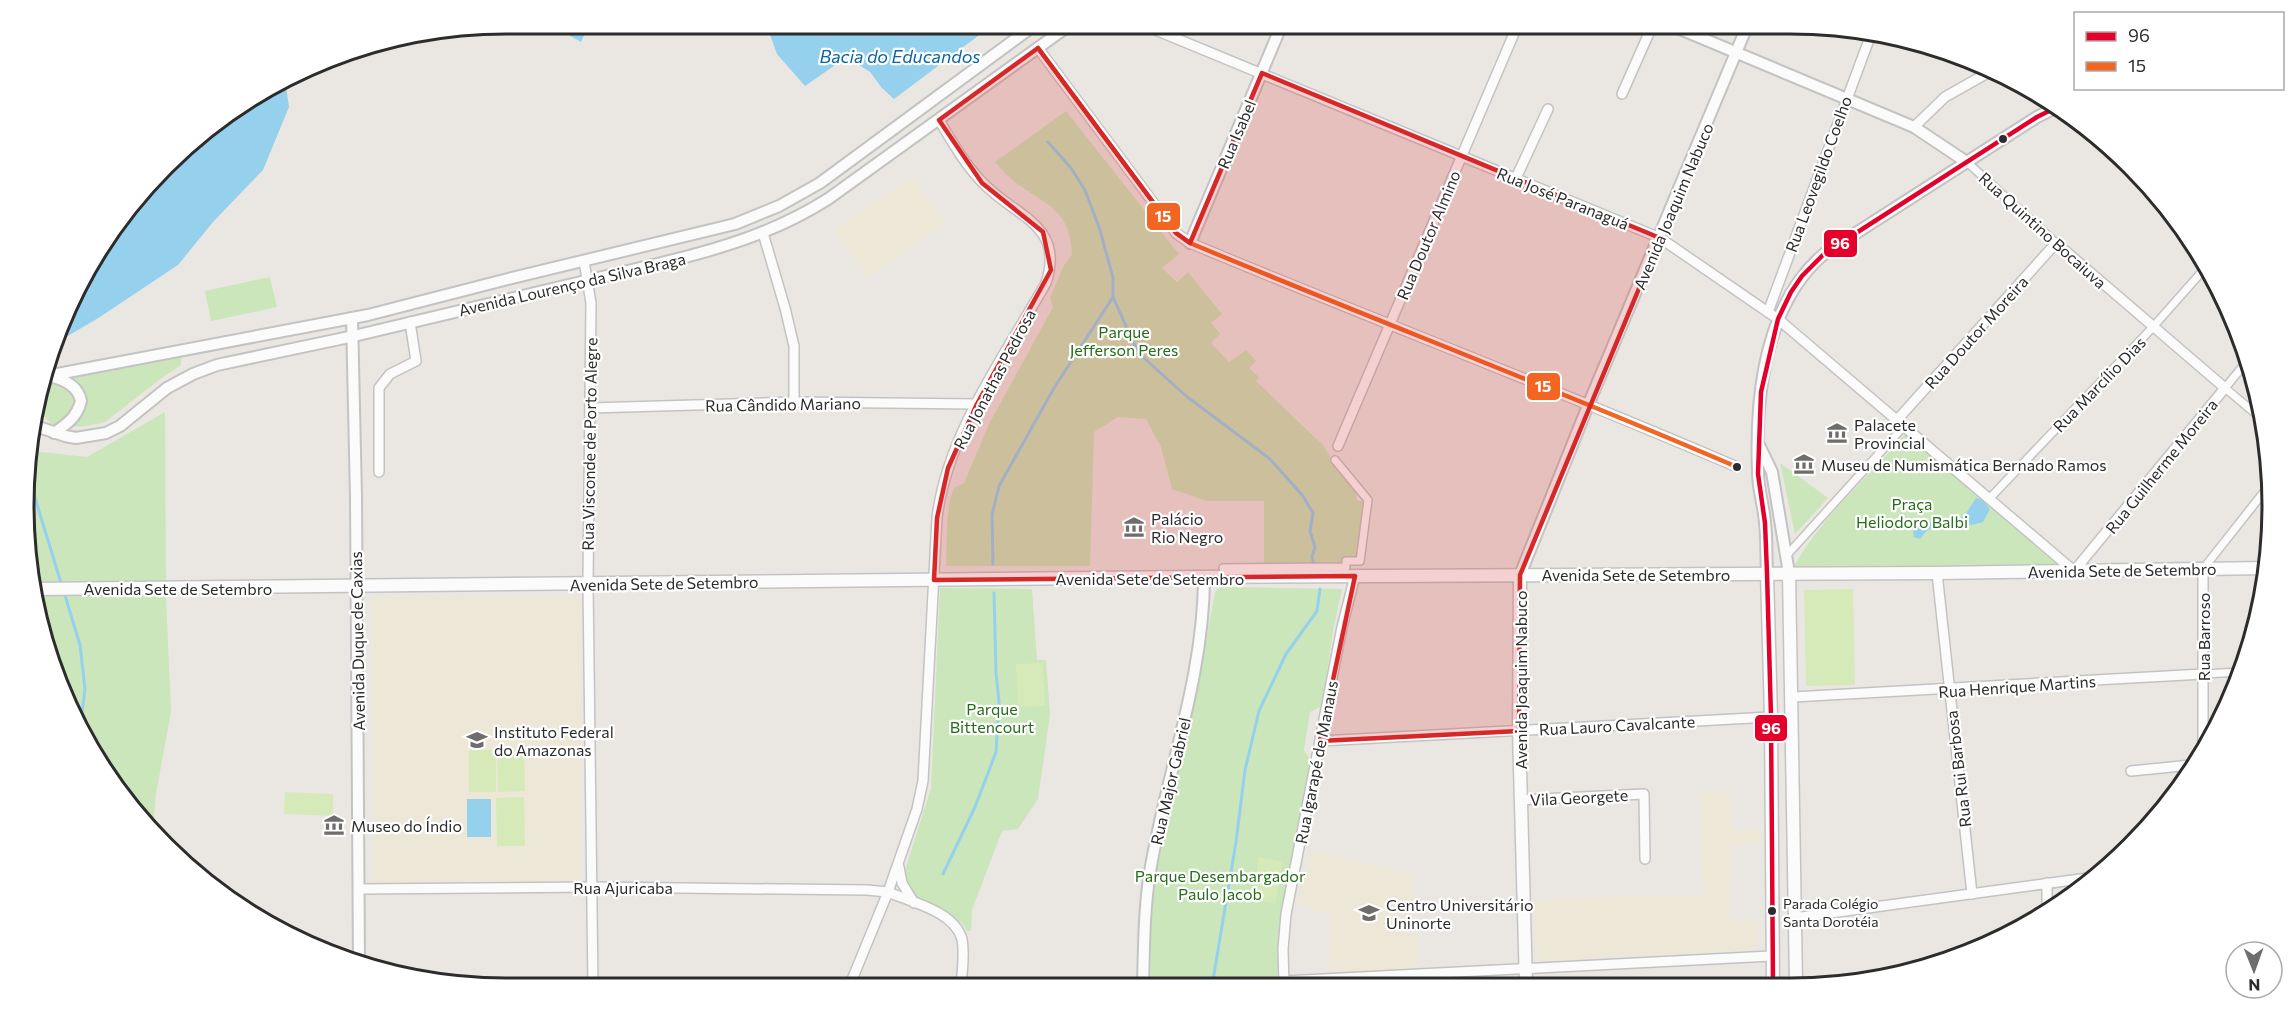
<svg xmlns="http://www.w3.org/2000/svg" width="2296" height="1012" viewBox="0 0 2296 1012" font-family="Commissioner,sans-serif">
<rect width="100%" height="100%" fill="#eae7e2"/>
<!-- education -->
<g fill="#ede7d7">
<polygon points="912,177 945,223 868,278 834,229"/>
<polygon points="371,597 582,597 581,882 374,884"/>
<polygon points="1730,791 1732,830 1760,830 1761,844 1731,846 1730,919 1758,921 1757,950 1538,961 1535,900 1657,895 1703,896 1700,793"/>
<polygon points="1312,850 1413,874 1410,889 1414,896 1411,911 1417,918 1419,970 1329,973 1331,916 1298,904"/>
</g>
<!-- green -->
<g fill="#cae6ba">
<path d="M1066,111L1179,254L1162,268L1177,282L1188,272L1222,314L1211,323L1220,334L1211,343L1229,362L1246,350L1256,361L1249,368L1259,377L1256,381L1324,446L1334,464L1356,492L1357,500L1365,502L1359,558L1343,559V565L1264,564V501H1207L1172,489L1161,447L1146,419L1118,417L1094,432L1090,566H946L947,523L950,498L954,488L964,483L989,424L1053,307L1050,298L1064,265L1072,255C1071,209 1045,205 1015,182C1007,176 1001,169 995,162Z"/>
<polygon points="270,277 277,307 211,321 205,291"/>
<polygon points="181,358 181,365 159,380 105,422 88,426 67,427 51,424 45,417 33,414 42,388 46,388 56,381"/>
<polygon points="165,412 166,599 171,711 156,794 153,825 88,747 50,661 28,569 32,451 87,457"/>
<path d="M1905,434L1986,499L2065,565L1792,570C1819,519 1868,478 1905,434Z"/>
<polygon points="1780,463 1828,498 1795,534"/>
<polygon points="1220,587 1342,589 1333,631 1322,706 1310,712 1304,750 1310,760 1280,923 1277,978 1271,986 1151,986 1150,935 1156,874 1200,674 1215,592"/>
<polygon points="940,588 1032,589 1037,660 1046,660 1050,715 1038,799 1018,829 1002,831 972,910 971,931 967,931 962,923 915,897 903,877 931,788"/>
</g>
<!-- pitch -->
<g fill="#d5eab8">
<polygon points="1853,589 1855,685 1806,686 1804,590"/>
<polygon points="1043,663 1045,706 1018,707 1016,664"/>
<rect x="469" y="750" width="27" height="42"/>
<polygon points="497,750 524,750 525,791 498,792"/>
<polygon points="285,792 333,794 333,816 284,814"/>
<polygon points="524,797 525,846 497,846 496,798"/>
<polygon points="1259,857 1283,862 1275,904 1251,899"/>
</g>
<!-- water -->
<g fill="#95d1ed">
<polygon points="549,24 589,24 581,42"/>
<polygon points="766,24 994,24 894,99 882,88 870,72 847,57 805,86 777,54"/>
<polygon points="285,79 289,107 263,170 213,222 178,265 100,317 61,340 89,265 188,143 265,88"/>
<path d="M1976,498L1983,500L1990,509L1983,522C1973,525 1963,526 1954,528C1938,532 1934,519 1920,539L1914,537L1913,532C1922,520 1938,520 1952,523L1965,515Z"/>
<rect x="467" y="799" width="24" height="38"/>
</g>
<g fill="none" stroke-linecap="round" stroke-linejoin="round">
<!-- stream -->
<g stroke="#95d1ed" stroke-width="3">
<polyline points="1048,142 1071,168 1085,190 1100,230 1113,278 1113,297 1135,346 1144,358 1186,396 1270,459 1303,496 1313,513 1310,531 1315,547 1312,557 1314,565"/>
<polyline points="31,485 62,586"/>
<polyline points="993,564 992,515 999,486 1054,388 1113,297"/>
<polyline points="64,592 80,645 85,689 80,728"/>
<polyline points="943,874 975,807 996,752 999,701 996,673 994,593"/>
<polyline points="1212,986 1236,842 1245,770 1259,711 1286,654 1317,611 1320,589"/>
</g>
<!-- pedestrian casing -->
<g stroke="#c4c3c3" stroke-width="10">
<g id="pedestrian">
<polyline points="1968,163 2056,243"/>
<polyline points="2248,360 2225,388 2262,419"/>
<polyline points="1990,498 2153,327 2206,267"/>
<polyline points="1787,555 1904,426"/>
<polyline points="1223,568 1346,567 1346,561 1360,561 1368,500 1335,460"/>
<polyline points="2203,569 2271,483"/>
<polyline points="2203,674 2240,672"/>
</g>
</g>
<!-- minor casing -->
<g stroke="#c4c3c3" stroke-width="12">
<g id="minor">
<polyline points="1141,24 1660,238 1778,319 2074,571 2225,388 2056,243 1897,420"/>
<path d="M1038,48L1176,233L1190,243C1372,319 1556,389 1737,467"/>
<polyline points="1622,94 1653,24"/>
<path d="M939,120C952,142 966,166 984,184C1016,217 1065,225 1046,283C1005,355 947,434 937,518L923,781L917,809L888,892C911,902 954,911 962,939C965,955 962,971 961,987"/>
<polyline points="1914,127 1945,97 1991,71"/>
<polyline points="1516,178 1548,109"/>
<polyline points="763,233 785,308 794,346 794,402"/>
<polyline points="584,261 591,303 588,584 593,988"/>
<polyline points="1768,312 1870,37"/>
<polyline points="590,408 794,402 977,404"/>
<polyline points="1338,446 1518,24"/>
<polyline points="379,472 379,388 390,374 416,361 410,322"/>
<polyline points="2203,569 2203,742"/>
<polyline points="1937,573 1972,894"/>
<polyline points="1793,697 2203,674"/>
<polyline points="1320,741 1771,717"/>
<polyline points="2131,771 2191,765"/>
<polyline points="1521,800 1644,794 1645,859"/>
<polyline points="899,867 902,883 914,903"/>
<polyline points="359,889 592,887 867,890 888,892 849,987"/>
<polyline points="2047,910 2047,883"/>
<polyline points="1794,918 2095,877"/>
<polyline points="1284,981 1771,956"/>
<polyline points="1284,986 1283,949 1286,914 1342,627 1355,576"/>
</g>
</g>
<!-- tertiary casing -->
<g stroke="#c4c3c3" stroke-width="14">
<g id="tertiary">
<polyline points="1668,24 1914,127 1968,163"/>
<polyline points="1190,243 1282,24"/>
<polyline points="352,318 356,497 359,964"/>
<polyline points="47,376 368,315 508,279 735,224 779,206 820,183 1036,24"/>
<path d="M49,376C63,379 78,385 81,401C77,417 67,424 54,433"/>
<path d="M33,425L65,436L76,438L106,433L120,426L167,388L193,374L217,365L354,336L661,263C720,249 776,232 828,199L1071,24"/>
<polyline points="1759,445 1772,472 1789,573"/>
<path d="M1767,573C1766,556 1767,539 1765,523C1764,506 1758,490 1758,473C1755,399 1764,304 1825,253L2037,117L2057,107"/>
<polyline points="1520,575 1589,403 1748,24"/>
<path d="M1143,986C1144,949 1144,909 1150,872C1166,774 1204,678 1204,577"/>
</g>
</g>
<!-- secondary casing -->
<g stroke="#c4c3c3" stroke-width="15">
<g id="secondary">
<polyline points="1767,573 1771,717 1773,984"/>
<polyline points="1789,573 1796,984"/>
<polyline points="1520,575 1519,731 1526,985"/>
<polyline points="33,589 1193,577 1937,573 2268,568"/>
</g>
</g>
<!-- pedestrian -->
<use href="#pedestrian" stroke="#fcfbfb" stroke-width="7"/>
<!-- minor -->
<use href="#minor" stroke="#fcfbfb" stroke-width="9"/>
<!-- tertiary -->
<use href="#tertiary" stroke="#fcfbfb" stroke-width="10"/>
<!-- secondary -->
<use href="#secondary" stroke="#fcfbfb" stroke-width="12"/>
<!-- bus-1 casing -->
<g stroke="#fff" stroke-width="9">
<polyline id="bus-1" points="1773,984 1771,717 1767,573 1765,523 1758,474 1761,392 1778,319 1791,292 1802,276 1825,253 2037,117 2057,107"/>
</g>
<!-- bus-2 casing -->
<g stroke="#fff" stroke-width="9">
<path id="bus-2" d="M1038,48L1176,233L1190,243C1372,319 1556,389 1737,467"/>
</g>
<!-- bus-1 -->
<use href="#bus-1" stroke="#e4002b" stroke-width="4.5"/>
<!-- bus-2 -->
<use href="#bus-2" stroke="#f26522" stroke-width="4.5"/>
</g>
<!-- marked area -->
<path fill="#d62828" fill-opacity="0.2" stroke="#d62828" stroke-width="4.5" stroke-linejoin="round" d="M1038,48L1176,233L1190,243L1262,73L1660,238L1520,575L1519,731L1320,741L1355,576L934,580L937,518L948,468L977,404L1051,270L1043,232L982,183L939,120Z"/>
<!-- icons -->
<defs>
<g id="museum-bare" transform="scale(1.62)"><path d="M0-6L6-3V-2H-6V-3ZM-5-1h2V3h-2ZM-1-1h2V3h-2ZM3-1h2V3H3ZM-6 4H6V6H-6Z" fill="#6e6d6c" stroke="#fff" stroke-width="2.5" paint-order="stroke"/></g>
<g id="university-bare" transform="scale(1.62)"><path d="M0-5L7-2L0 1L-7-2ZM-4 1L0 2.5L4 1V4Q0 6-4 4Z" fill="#6e6d6c" stroke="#fff" stroke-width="2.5" paint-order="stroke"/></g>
</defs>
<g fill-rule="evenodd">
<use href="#museum-bare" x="1837" y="433"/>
<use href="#museum-bare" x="1804" y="464"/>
<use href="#museum-bare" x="1134" y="527"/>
<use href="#university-bare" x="477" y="740"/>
<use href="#museum-bare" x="334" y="825"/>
<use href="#university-bare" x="1369" y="913"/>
</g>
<!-- markers -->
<g fill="#2c2c2c" stroke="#fff" stroke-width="2">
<circle cx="2003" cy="139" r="5"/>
<circle cx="1737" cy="467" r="5"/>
<circle cx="1772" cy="911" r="5"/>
</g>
<g text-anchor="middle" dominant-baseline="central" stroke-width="4.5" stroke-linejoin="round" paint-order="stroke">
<!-- bus labels -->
<g font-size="14" fill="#2c2c2c" stroke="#fff" text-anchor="start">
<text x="1783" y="903">Parada Colégio<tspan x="1783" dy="18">Santa Dorotéia</tspan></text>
</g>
<!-- street labels -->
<g font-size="16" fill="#2c2c2c" stroke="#fff">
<text transform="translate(1236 134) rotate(-67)">Rua Isabel</text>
<text transform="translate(1818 174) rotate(-70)">Rua Leovegildo Coelho</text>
<text transform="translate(1563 198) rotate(22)">Rua José Paranaguá</text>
<text transform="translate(1673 206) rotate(-67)">Avenida Joaquim Nabuco</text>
<text transform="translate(2043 230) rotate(42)">Rua Quintino Bocaiuva</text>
<text transform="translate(1428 235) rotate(-67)">Rua Doutor Almino</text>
<text transform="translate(572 284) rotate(-13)">Avenida Lourenço da Silva Braga</text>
<text transform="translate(1976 332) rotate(-48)">Rua Doutor Moreira</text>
<text transform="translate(994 379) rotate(-62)">Rua Jonathas Pedrosa</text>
<text transform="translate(2099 384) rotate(-46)">Rua Marcílio Dias</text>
<text transform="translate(783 404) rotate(-1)">Rua Cândido Mariano</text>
<text transform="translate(589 444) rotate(-89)">Rua Visconde de Porto Alegre</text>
<text transform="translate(2161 466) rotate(-51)">Rua Guilherme Moreira</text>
<text transform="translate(2122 570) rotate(-1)">Avenida Sete de Setembro</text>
<text x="1636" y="574">Avenida Sete de Setembro</text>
<text x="1150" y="578">Avenida Sete de Setembro</text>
<text transform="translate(664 583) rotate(-1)">Avenida Sete de Setembro</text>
<text x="178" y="588">Avenida Sete de Setembro</text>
<text transform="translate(2203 637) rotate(-90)">Rua Barroso</text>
<text transform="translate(357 641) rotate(-91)">Avenida Duque de Caxias</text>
<text transform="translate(1520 680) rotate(-90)">Avenida Joaquim Nabuco</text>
<text transform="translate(2017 686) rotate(-4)">Rua Henrique Martins</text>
<text transform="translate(1617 725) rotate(-3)">Rua Lauro Cavalcante</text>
<text transform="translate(1316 762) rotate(-79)">Rua Igarapé de Manaus</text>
<text transform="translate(1958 769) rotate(-97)">Rua Rui Barbosa</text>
<text transform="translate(1170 781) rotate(-77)">Rua Major Gabriel</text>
<text transform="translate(1579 797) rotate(-3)">Vila Georgete</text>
<text x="623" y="887">Rua Ajuricaba</text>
</g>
<!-- park labels -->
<g font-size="16" fill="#266d19" stroke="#fff">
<text x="1124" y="331">Parque<tspan x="1124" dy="18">Jefferson Peres</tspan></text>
<text x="1912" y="503">Praça<tspan x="1912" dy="18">Heliodoro Balbi</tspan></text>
<text x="992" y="708">Parque<tspan x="992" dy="18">Bittencourt</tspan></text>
<text x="1220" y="875">Parque Desembargador<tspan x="1220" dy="18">Paulo Jacob</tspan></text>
</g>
<!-- poi labels -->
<g font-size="16" fill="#2c2c2c" stroke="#fff" text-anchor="start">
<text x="1854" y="424">Palacete<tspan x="1854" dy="18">Provincial</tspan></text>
<text x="1821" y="464">Museu de Numismática Bernado Ramos</text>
<text x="1151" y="518">Palácio<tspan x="1151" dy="18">Rio Negro</tspan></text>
<text x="494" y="731">Instituto Federal<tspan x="494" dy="18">do Amazonas</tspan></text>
<text x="351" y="825">Museo do Índio</text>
<text x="1386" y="904">Centro Universitário<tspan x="1386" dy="18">Uninorte</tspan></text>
</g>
<!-- water labels -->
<g font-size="18" font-style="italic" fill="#0a66a3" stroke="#fff">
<text x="900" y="56">Bacia do Educandos</text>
</g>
</g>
<!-- crop -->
<path d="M0 0H2296V1012H0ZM506 34H1790A472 472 0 0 1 2262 506V506A472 472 0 0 1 1790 978H506A472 472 0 0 1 34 506V506A472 472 0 0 1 506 34Z" fill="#fff" fill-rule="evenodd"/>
<path fill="none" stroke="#2c2c2c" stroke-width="3" d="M506 34H1790A472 472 0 0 1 2262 506V506A472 472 0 0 1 1790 978H506A472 472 0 0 1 34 506V506A472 472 0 0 1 506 34Z"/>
<g stroke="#fff" stroke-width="2">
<rect x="1146" y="202" width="35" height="29" rx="6" fill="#f26522"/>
<rect x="1823" y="229" width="35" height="29" rx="6" fill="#e4002b"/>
<rect x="1526" y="372" width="35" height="29" rx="6" fill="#f26522"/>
<rect x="1754" y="714" width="34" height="28" rx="6" fill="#e4002b"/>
</g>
<g font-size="16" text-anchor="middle" font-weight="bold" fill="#fff">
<text x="1163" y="222">15</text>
<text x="1840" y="249">96</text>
<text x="1543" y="392">15</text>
<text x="1771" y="734">96</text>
</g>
<!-- legend -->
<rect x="2074" y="12" width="210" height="78" fill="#ffffff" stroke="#ababab" stroke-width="1.5"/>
<rect x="2086" y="32" width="30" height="9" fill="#e4002b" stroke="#ababab" stroke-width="1.5"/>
<text x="2128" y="42" font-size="18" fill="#2c2c2c">96</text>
<rect x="2086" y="62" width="30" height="9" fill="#f26522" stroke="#ababab" stroke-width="1.5"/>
<text x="2128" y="72" font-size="18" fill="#2c2c2c">15</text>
<!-- north arrow -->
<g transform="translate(2254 970) rotate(179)"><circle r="28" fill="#ffffff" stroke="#ababab" stroke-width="1.5"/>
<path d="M0-4.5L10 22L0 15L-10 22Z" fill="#6e6d6c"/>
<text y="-9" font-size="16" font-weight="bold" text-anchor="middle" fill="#2c2c2c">N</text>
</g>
</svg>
